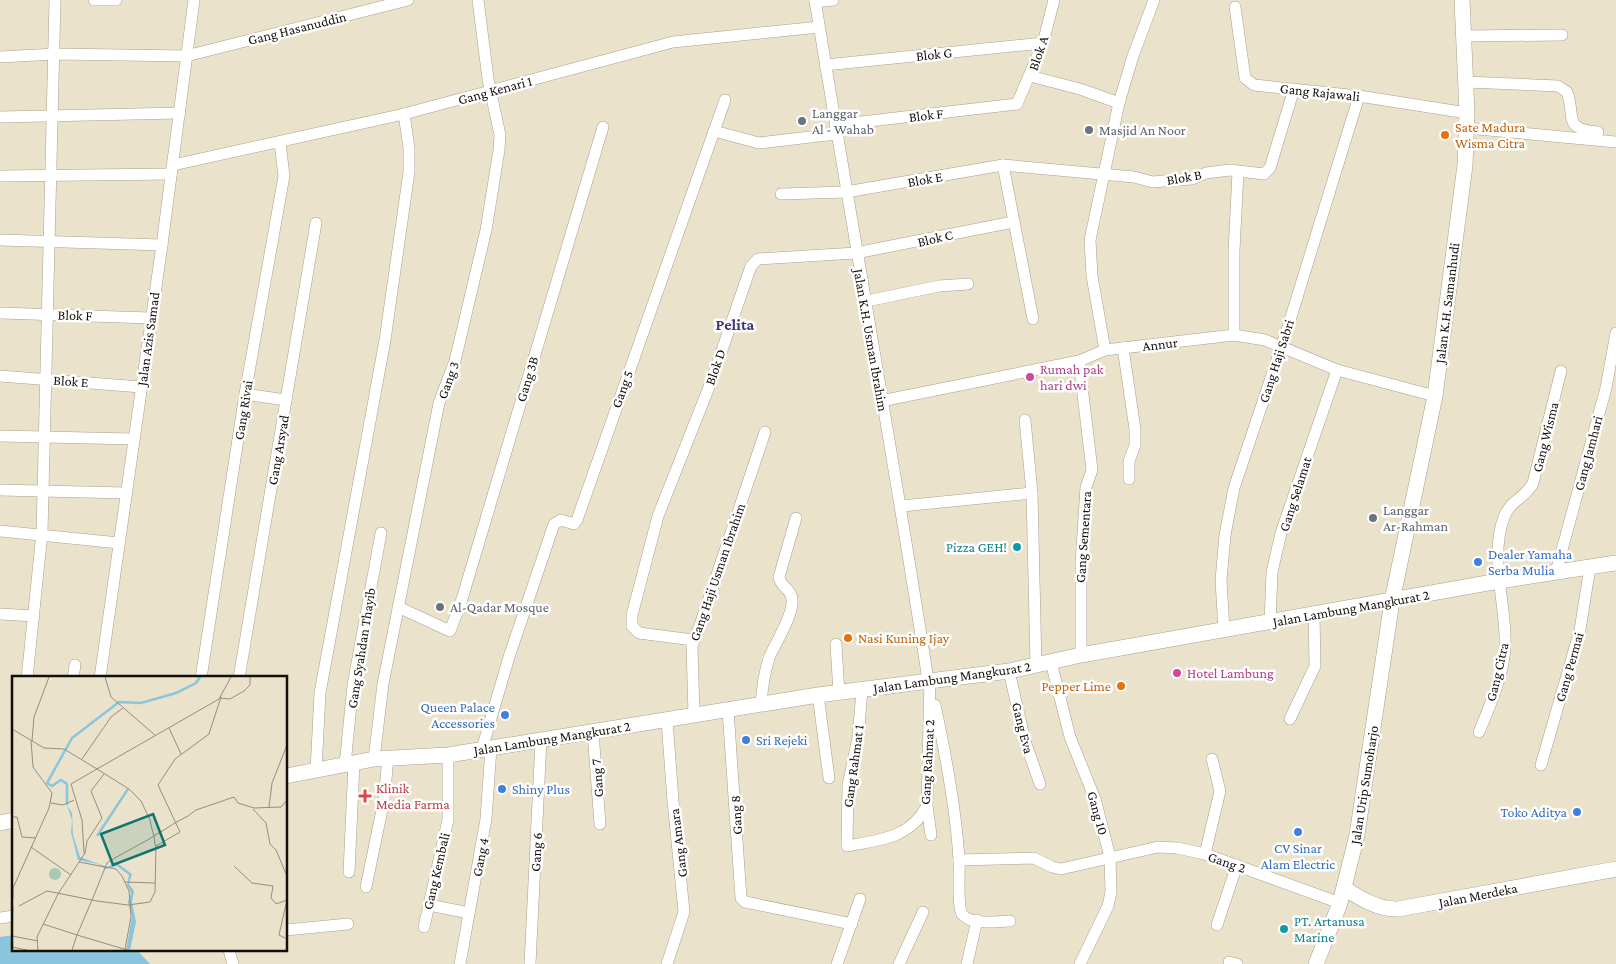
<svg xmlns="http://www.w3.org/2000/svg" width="1616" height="964" viewBox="0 0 1616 964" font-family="'Crimson Pro',serif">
<rect width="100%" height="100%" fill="#ebe2cc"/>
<!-- water -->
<polygon fill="#8ac5dd" points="14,935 14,950 137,950 150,964 0,964 0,937"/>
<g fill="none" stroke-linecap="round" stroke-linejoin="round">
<!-- minor casing -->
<g stroke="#a9a08b" stroke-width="12">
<g id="minor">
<polyline points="94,0 116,0"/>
<path d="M815,0C852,227 893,453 928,680"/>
<polyline points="815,2 833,0"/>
<polyline points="1235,7 1245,78 1254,85 1359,96 1467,113"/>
<polyline points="1464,36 1562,35"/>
<polyline points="0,57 55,54 186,56 408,0"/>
<polyline points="825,65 1043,43"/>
<polyline points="1030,76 1080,89 1119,103"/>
<path d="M1466,82L1558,86L1567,92C1576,117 1562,129 1598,132"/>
<polyline points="0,117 180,113"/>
<polyline points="835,125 1017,104 1043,43 1054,0"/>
<polyline points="1467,128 1616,142"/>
<polyline points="714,131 759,143 836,134"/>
<polyline points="173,165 404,114 673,42 819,27"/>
<polyline points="1003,165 1033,319"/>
<polyline points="0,176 171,174"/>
<polyline points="781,194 846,192 1003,165 1134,177 1153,182 1164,181 1192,179 1206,173 1230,170 1264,174 1270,168 1294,89"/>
<polyline points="0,240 162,245"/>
<polyline points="867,301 939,286 968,284"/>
<polyline points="0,313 150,318"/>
<polyline points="1234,335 1234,251 1238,172"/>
<polyline points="1123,348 1135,429 1135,445 1129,461 1129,479"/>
<polyline points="1105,350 1092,276 1090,240 1119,103 1133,56 1154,0"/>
<polyline points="1079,361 1092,470 1086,487 1081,564 1081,655"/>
<polyline points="0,376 141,387"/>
<polyline points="245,394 286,400"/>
<polyline points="881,401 1079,361 1105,350 1234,335 1265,340 1337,370 1435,396"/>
<polyline points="1025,420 1032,493 1036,665"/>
<polyline points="0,436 134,439"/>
<polyline points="0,490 126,493"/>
<polyline points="902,506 1032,493"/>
<polyline points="0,531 119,543"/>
<polyline points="1556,572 1606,388 1616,333"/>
<polyline points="398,607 450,631 462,599 603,127"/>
<polyline points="0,614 34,616"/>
<polyline points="1270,622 1272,572 1281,533 1337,370"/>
<polyline points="1224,631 1221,580 1225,535 1234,488 1287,330 1359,96"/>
<polyline points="693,640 639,633 632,626 632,615 658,516 711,382 751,266 758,259 856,253 1013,222"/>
<polyline points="836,644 839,693"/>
<polyline points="1051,662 1070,737 1095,799 1110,857 1111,892 1108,906 1080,964"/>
<polyline points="1009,671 1025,741 1040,784"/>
<polyline points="27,678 42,533 55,0"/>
<polyline points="73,678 75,665"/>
<polyline points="100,678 162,245 194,0"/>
<polyline points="201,678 245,394 284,176 280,143"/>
<polyline points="239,678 316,223"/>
<path d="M862,690L858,738L848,785L847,846C880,840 910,838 927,806L930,679"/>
<polyline points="818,695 829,778"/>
<path d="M761,705C762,689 764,674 769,658C775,644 794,614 792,600C792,589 780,587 779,577L796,518"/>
<path d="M935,705C946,756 956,808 959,860C960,871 957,906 962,914C972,926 998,921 1010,921"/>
<polyline points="728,710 741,898 745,902 852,924"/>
<polyline points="694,715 692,646 700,625 765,432"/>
<polyline points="1290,719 1315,666 1314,614"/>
<polyline points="593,732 600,824"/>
<path d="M1479,732C1491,703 1507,668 1505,636C1504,597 1490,555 1504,517C1511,499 1525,499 1533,483L1561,371"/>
<polyline points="482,749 509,657 554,524 561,520 574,524 577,520 725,100"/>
<polyline points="374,759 383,684 439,403 455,361 486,230 499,150 500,135 488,79 478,0"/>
<polyline points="345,765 353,685 381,533"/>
<polyline points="1541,765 1580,630 1590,567"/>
<polyline points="316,771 320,693 385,340 409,172 409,148 404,114"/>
<polyline points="927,806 931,835"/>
<polyline points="1205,854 1220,791 1212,759"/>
<polyline points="959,860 1034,858 1052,867 1061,869 1158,847 1177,848 1205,854 1340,903"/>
<polyline points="349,872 354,763"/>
<polyline points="366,887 384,800 388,758"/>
<polyline points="429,905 469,913"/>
<polyline points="0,918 14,916"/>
<polyline points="1217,925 1237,865"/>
<polyline points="424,927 448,820 448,755"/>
<polyline points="286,930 348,924"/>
<polyline points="229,950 233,964"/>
<polyline points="1229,962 1237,964"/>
<polyline points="460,964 486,819 491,748"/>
<polyline points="530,964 541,740"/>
<polyline points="667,964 684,912 673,801 667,720"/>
<polyline points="837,964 860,899"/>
<polyline points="899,964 923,912"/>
<polyline points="967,964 977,920"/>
</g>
</g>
<!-- tertiary casing -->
<g stroke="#a9a08b" stroke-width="16">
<g id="tertiary">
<polyline points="286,776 374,759 448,755 818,695 1009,671 1081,655 1499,581 1616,563"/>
<polyline points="0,823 14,820"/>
<path d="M1344,888C1360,898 1378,910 1398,909L1616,869"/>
<polyline points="1316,964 1340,903 1357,835 1392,601 1435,396 1465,165 1467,113 1462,0"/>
</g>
</g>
<!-- minor -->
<use href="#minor" stroke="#fff" stroke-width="11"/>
<!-- tertiary -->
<use href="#tertiary" stroke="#fff" stroke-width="15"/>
</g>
<!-- markers -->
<g fill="#6b7280" stroke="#fff" stroke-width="2">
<circle cx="802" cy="121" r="5"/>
<circle cx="1089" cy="130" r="5"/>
<circle cx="1373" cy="518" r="5"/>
<circle cx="440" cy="607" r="5"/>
</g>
<g fill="#e8710a" stroke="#fff" stroke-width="2">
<circle cx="1445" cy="135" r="5"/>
<circle cx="848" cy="638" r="5"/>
<circle cx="1121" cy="686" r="5"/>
</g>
<g fill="#d1479c" stroke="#fff" stroke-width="2">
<circle cx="1030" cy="377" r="5"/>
<circle cx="1177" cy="673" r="5"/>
</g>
<g fill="#0f9aa8" stroke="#fff" stroke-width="2">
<circle cx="1017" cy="547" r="5"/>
<circle cx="1284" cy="929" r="5"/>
</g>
<g fill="#3f7fe0" stroke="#fff" stroke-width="2">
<circle cx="1478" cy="562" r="5"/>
<circle cx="505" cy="715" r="5"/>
<circle cx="746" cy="740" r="5"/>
<circle cx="502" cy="789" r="5"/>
<circle cx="1577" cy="812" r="5"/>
<circle cx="1298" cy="832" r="5"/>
</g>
<path fill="#e0444e" stroke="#fff" stroke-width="2" d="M362.5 788.5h5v5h5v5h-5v5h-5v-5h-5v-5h5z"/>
<g text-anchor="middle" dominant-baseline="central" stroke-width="5" stroke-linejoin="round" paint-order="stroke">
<!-- street labels -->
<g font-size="14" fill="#131009" stroke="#fff">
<text transform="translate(297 28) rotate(-14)">Gang Hasanuddin</text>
<text transform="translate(1038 53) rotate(-71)">Blok A</text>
<text transform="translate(934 54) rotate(-6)">Blok G</text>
<text transform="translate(495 90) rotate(-15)">Gang Kenari 1</text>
<text transform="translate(1320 92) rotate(6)">Gang Rajawali</text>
<text transform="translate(926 115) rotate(-7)">Blok F</text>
<text transform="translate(1184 177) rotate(-10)">Blok B</text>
<text transform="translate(925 179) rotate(-10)">Blok E</text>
<text transform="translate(935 238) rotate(-13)">Blok C</text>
<text transform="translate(1447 303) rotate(-83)">Jalan K.H. Samanhudi</text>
<text transform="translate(75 315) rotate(2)">Blok F</text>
<text transform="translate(148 339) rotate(-82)">Jalan Azis Samad</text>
<text transform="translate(871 340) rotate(80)">Jalan K.H. Usman Ibrahim</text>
<text transform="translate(1160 344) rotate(-7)">Annur</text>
<text transform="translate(1276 361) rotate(-72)">Gang Haji Sabri</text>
<text transform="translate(715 367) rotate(-71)">Blok D</text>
<text transform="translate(527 379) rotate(-73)">Gang 3B</text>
<text transform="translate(448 380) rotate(-70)">Gang 3</text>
<text transform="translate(71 381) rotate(4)">Blok E</text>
<text transform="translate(622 389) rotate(-70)">Gang 5</text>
<text transform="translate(243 410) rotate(-81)">Gang Rivai</text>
<text transform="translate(1545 437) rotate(-76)">Gang Wisma</text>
<text transform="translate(278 450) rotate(-80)">Gang Arsyad</text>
<text transform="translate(1588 453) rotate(-75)">Gang Jamhari</text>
<text transform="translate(1295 494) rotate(-72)">Gang Selamat</text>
<text transform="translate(1083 537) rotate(-86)">Gang Sementara</text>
<text transform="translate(717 572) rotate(-71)">Gang Haji Usman Ibrahim</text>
<text transform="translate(1351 608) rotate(-10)">Jalan Lambung Mangkurat 2</text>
<text transform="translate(361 648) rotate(-81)">Gang Syahdan Thayib</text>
<text transform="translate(1569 667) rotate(-74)">Gang Permai</text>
<text transform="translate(1497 672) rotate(-77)">Gang Citra</text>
<text transform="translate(952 677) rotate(-8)">Jalan Lambung Mangkurat 2</text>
<text transform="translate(1023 728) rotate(76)">Gang Eva</text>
<text transform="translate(552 738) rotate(-9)">Jalan Lambung Mangkurat 2</text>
<text transform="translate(927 762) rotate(-87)">Gang Rahmat 2</text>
<text transform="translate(853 766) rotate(-82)">Gang Rahmat 1</text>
<text transform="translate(597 778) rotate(-94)">Gang 7</text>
<text transform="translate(1364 785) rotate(-81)">Jalan Urip Sumoharjo</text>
<text transform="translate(1098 813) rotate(75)">Gang 10</text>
<text transform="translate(736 815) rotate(-93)">Gang 8</text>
<text transform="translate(678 843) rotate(-97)">Gang Amara</text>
<text transform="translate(536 852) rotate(-87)">Gang 6</text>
<text transform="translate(480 857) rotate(-79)">Gang 4</text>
<text transform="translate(1227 862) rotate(19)">Gang 2</text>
<text transform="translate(436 871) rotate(-77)">Gang Kembali</text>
<text transform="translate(1478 895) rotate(-11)">Jalan Merdeka</text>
</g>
<!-- worship labels -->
<g font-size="14" fill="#5b616d" stroke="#fff" text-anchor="start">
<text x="812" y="113">Langgar<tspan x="812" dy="16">Al - Wahab</tspan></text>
<text x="1099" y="130">Masjid An Noor</text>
<text x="1383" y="510">Langgar<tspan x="1383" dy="16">Ar-Rahman</tspan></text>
<text x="450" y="607">Al-Qadar Mosque</text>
</g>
<!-- food labels -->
<g font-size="14" fill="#c56008" stroke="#fff" text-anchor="start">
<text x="1455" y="127">Sate Madura<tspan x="1455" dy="16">Wisma Citra</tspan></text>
<text x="858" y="638">Nasi Kuning Ijay</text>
<text x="1111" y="686" text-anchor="end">Pepper Lime</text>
</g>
<!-- hotel labels -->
<g font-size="14" fill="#b23c85" stroke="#fff" text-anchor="start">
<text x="1040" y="369">Rumah pak<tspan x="1040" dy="16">hari dwi</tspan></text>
<text x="1187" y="673">Hotel Lambung</text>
</g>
<!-- culture labels -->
<g font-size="14" fill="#0d838f" stroke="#fff" text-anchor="end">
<text x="1007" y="547">Pizza GEH!</text>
<text x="1294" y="921" text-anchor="start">PT. Artanusa<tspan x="1294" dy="16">Marine</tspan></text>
</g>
<!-- shop labels -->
<g font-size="14" fill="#366cbe" stroke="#fff" text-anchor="start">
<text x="1488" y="554">Dealer Yamaha<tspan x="1488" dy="16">Serba Mulia</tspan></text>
<text x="495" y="707" text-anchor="end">Queen Palace<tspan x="495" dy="16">Accessories</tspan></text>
<text x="756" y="740">Sri Rejeki</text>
<text x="512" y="789">Shiny Plus</text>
<text x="1567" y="812" text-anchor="end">Toko Aditya</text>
<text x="1298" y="848" text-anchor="middle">CV Sinar<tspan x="1298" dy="16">Alam Electric</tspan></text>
</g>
<!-- health labels -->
<g font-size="14" fill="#be3a42" stroke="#fff" text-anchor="start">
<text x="376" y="788">Klinik<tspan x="376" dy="16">Media Farma</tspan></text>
</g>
<!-- quarter labels -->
<g font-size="16" font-weight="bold" fill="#3d3a76" stroke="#fff">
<text x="735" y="324">Pelita</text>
</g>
</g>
<!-- overview -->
<g transform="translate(12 676)">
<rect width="275" height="275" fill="#ebe2cc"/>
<path d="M37 198a6 6 0 1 1 12 0a6 6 0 1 1-12 0Z" fill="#a8c9b5"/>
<path d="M55,129L60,137L61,159L68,181L95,191L104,186L120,198L117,208L122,215L120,226L124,246L118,274H114L120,241L116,226L119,217L115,209L117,199L105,190L93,193L86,188L66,184L59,156L60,144Z" fill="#8ac5dd"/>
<path fill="none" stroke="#8ac5dd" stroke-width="2.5" d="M55,129V108L49,104L40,110L35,107L60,62L107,26L129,27L164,17L184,7L188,1M85,160L116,113"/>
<path fill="none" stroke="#958e7e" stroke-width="1" d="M93,1L99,21L144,60M208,22L218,23L232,15L238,9V1M157,52L169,78M0,53L32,72L52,73L85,93L207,23L219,1M20,65L22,41L37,1M70,83L99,41L111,32M85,93L117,113L129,125L138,144L140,153L142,160L143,168L144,170L143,216L138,226L116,229L85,225L80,224L95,187L101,183L130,167L132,166L142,160L145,158L152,154L161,148L176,140L184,134L222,121L226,127L242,132L269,131L275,124M39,127L51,129L62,124M257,131L260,107L275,69M241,133L254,147L258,168L264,174L275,200M0,141H5L10,161L24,162M144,170L168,156L146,109L163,83L197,58L209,21M19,171L59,199M72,177L70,144L59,108L85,93M67,186L104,193L110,200L117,215L119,241L113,273M222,190L240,207L261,210L259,222L264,228L275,224M113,206L143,207M46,218L73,177L75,165L90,142L79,115L92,98M1,222V212L37,132L40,117L21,91L19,65M275,224L267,259L275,263M7,230L35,215L80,224L65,259L31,248M0,259L1,230M0,260L26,265M0,271L15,274M26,274L25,261L46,218M60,274L65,259L115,274"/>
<path fill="#0f766e" fill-opacity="0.15" stroke="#0f766e" stroke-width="2.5" d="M141,138L153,169L101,189L89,158Z"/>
<rect width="275" height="275" fill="none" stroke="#131009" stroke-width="2.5"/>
</g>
</svg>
